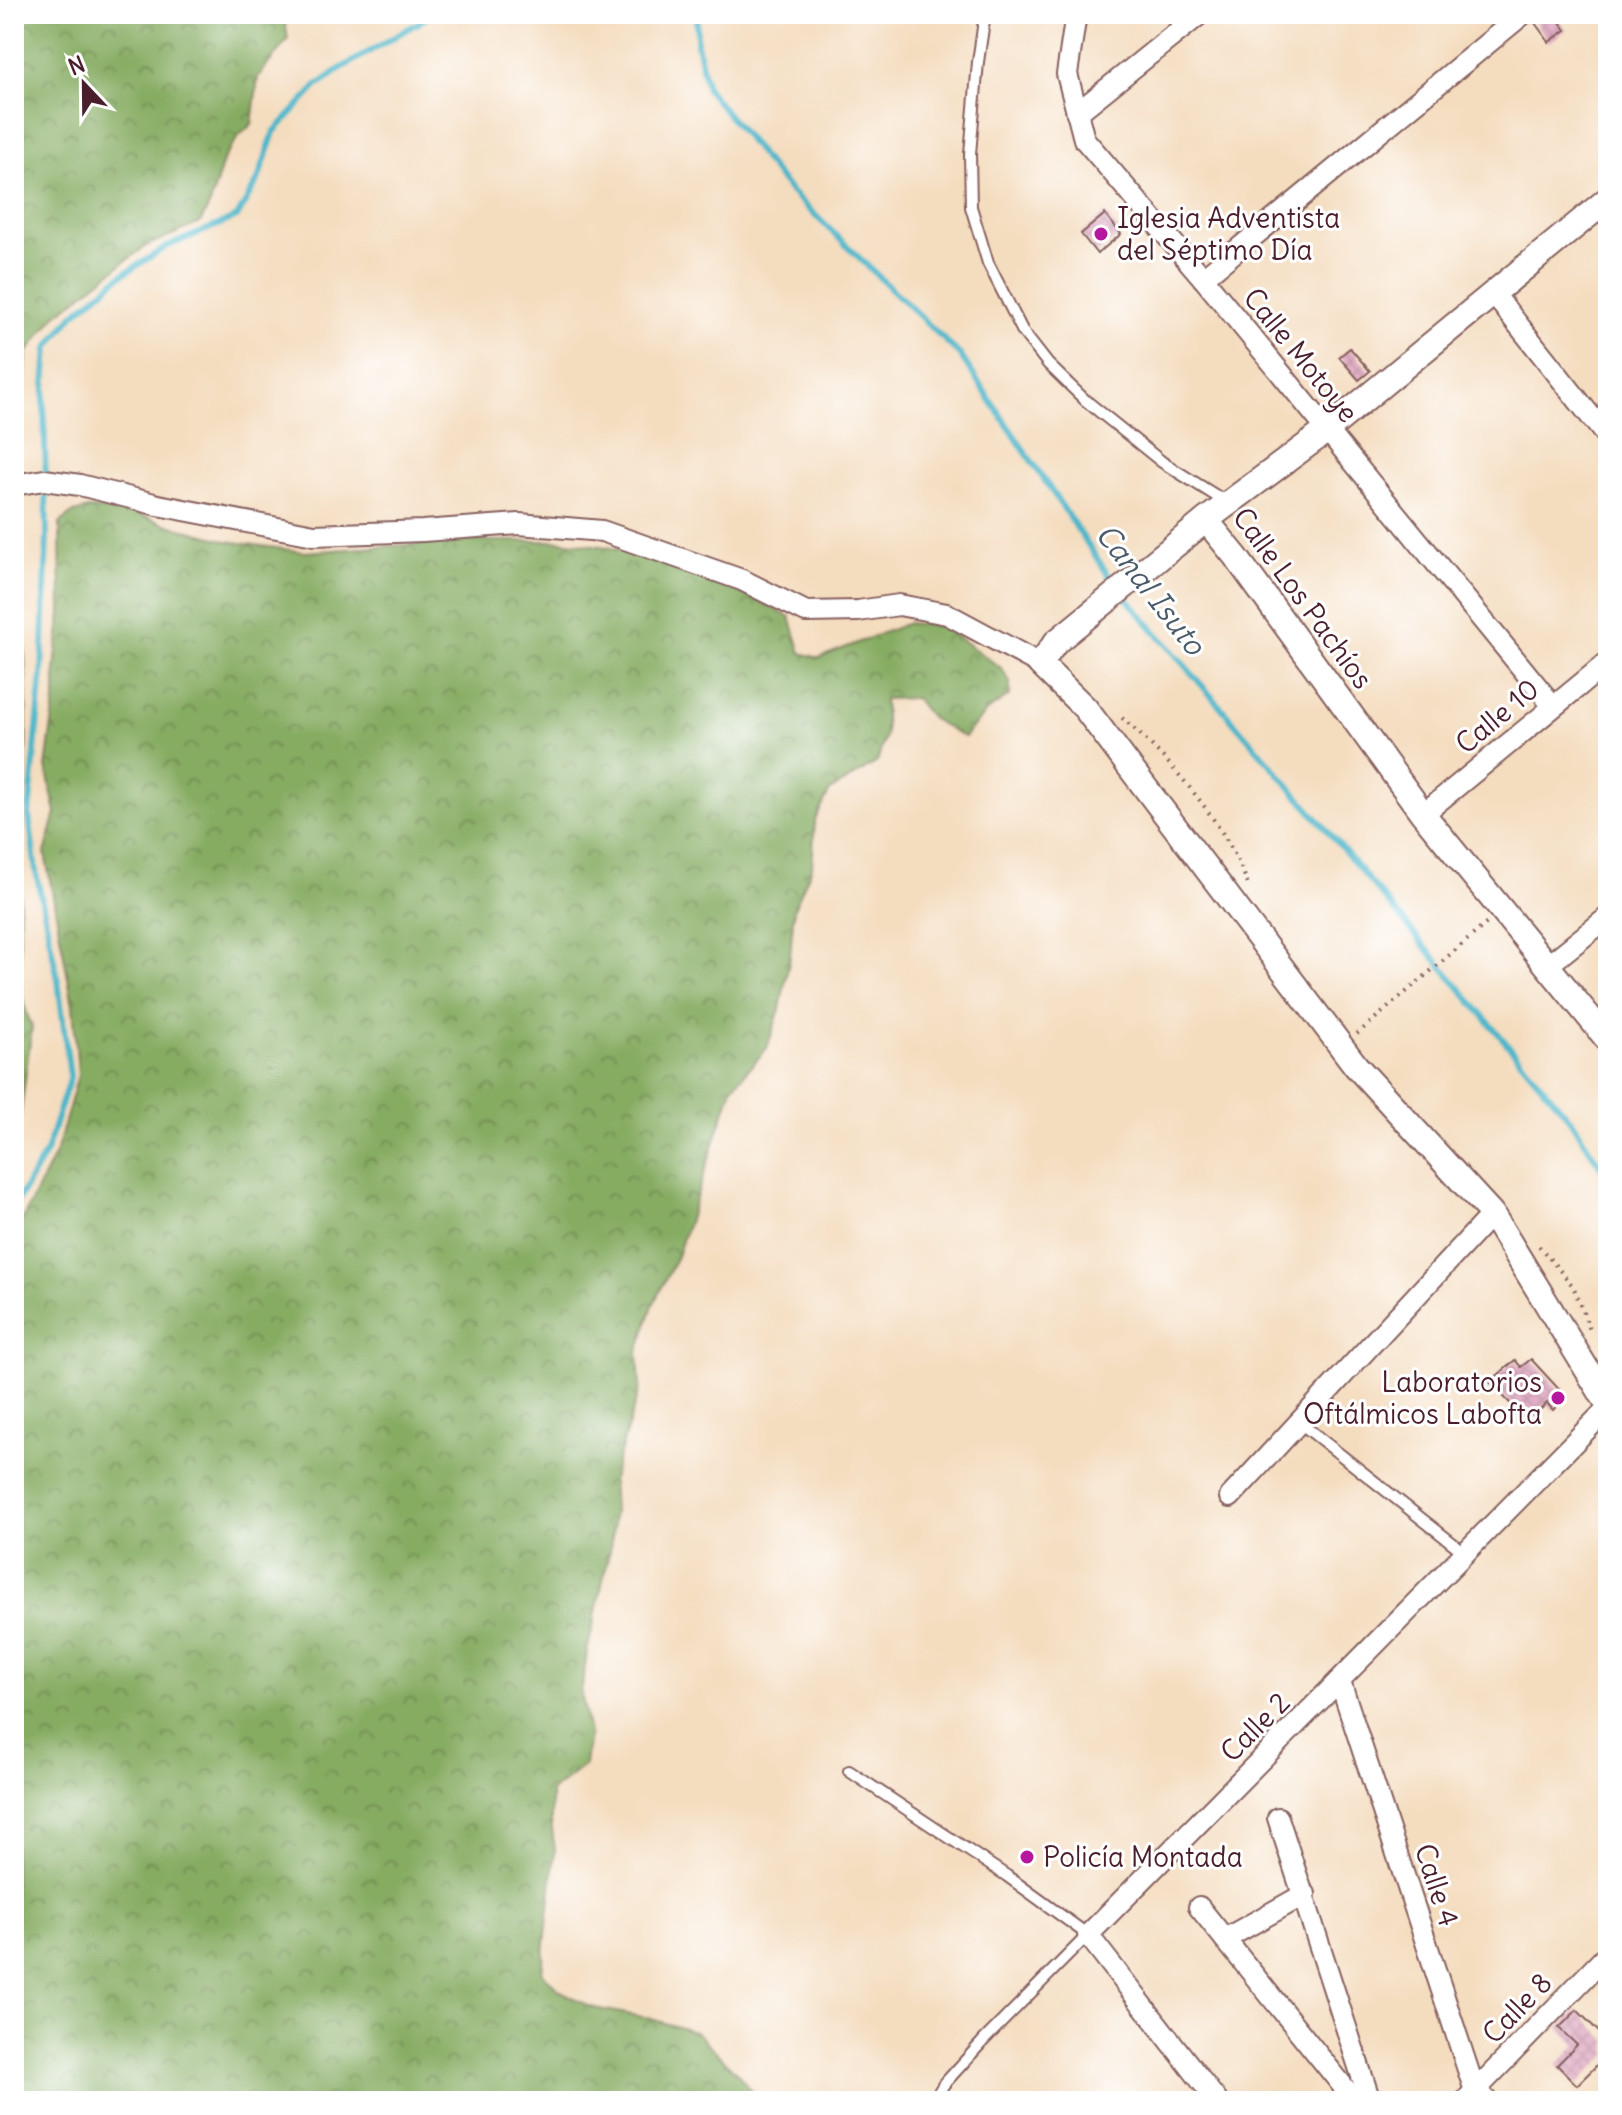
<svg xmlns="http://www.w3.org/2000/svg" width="1622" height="2115" viewBox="0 0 1622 2115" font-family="Delius,sans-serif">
<defs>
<pattern id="forest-crowns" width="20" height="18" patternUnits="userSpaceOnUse" patternTransform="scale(2)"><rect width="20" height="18" fill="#86ac62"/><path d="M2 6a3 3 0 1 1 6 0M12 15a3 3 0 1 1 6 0" fill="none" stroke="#708b51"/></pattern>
<pattern id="building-cross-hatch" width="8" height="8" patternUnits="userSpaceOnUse" patternTransform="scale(2)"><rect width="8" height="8" fill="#d997b5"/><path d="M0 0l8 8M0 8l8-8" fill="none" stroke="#b27b93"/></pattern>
</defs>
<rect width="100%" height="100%" fill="#fff"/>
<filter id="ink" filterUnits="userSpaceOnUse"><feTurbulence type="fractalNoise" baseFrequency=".0125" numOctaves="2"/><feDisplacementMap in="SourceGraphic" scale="16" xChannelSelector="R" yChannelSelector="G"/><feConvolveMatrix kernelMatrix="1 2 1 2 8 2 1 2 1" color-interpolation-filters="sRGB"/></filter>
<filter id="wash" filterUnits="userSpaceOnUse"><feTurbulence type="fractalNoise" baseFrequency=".006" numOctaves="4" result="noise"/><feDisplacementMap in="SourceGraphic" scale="32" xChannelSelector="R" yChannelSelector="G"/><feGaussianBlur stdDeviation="1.8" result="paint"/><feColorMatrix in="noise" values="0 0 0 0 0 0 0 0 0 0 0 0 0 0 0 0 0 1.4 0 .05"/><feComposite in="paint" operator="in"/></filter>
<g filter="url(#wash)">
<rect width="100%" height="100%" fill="#f4dcbe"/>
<!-- forest -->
<g fill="url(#forest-crowns)" stroke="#686646" stroke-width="2">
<polygon points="14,14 279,14 285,21 288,39 258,77 252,124 239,136 224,158 210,204 200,223 146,246 115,269 55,316 27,353 17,459 14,461"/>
<polygon points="88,509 129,511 171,526 227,541 305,552 463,541 560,541 601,546 640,553 712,578 790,617 801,653 819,658 908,623 942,626 1001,668 1010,682 1010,695 986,712 964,737 932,719 915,698 884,699 886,733 877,762 830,791 815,820 812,867 794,908 790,956 780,1009 767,1048 732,1088 677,1256 653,1305 638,1352 640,1387 612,1479 614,1511 611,1544 587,1652 581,1693 589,1733 585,1765 551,1792 551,1822 555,1850 542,1972 559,1990 590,2007 648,2018 697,2033 738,2074 759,2101 14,2101 14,1236 57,1150 78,1075 73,1005 45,853 56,813 46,767 55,701 55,669 61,615 60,523 71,514"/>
<path d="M14,544L18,556C23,621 28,686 26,752C24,815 18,878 20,942C20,971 19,999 32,1026L14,1164Z"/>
</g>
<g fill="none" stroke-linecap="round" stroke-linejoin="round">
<!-- stream -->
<g stroke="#4cb6c9" stroke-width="6">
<polyline points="697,14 697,44 707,89 790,191 960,355 1115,585"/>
<polyline points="1122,593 1310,810 1571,1120 1608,1178"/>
<polyline points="14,1207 46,1152 70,1077 58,980 36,872 29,815 42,674 47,535 44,399 48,348 73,315 122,275 168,246 237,217 258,180 274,132 317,86 340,69 433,14"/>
</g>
</g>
<g id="blocks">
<!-- building -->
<g fill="url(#building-cross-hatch)">
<polygon points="1547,14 1554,14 1566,30 1549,42 1535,23"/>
<polygon points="1105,214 1121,234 1097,254 1081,234"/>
<polygon points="1350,348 1370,371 1359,380 1339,357"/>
<polygon points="1531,1359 1566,1397 1553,1410 1547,1403 1534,1416 1529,1411 1523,1417 1490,1382 1515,1360 1521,1367"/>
<polygon points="1577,2010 1608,2041 1608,2054 1577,2085 1557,2065 1577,2045 1559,2028"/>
</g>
</g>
</g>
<g filter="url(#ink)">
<use href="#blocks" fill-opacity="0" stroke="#86615e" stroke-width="2"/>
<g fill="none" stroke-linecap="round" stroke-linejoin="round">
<!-- service casing -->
<g stroke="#86615e" stroke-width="14">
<g id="service">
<polyline points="985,14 978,62 970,154 971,207 988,263 1023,332 1048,364 1085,400 1162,462 1226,502"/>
<polyline points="1299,1422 1465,1553"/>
<polyline points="849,1771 1007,1876 1088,1935 984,2040 944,2084 933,2101"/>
</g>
</g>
<!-- minor casing -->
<g stroke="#86615e" stroke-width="24">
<g id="minor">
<polyline points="1076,14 1067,74 1084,139 1203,278 1553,706"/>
<polyline points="1077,113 1200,14"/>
<polyline points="1203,278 1523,14"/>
<polyline points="1493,293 1608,438"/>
<polyline points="14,485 44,480 80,485 158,505 314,535 423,531 519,524 602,531 742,580 806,612 858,611 899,605 947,614 1040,664"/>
<polyline points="1423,814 1608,662"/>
<polyline points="1547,966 1608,917"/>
<polyline points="1230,1497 1492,1214"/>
<polyline points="1340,1681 1475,2091 1487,2101"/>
<polyline points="1278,1818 1370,2101"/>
<polyline points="1199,1907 1355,2101"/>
<polyline points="1225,1939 1305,1894"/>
<polyline points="1468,2098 1608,1954"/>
<polyline points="1217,2101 1088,1935 1608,1408"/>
</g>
</g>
<!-- tertiary casing -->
<g stroke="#86615e" stroke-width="28">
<g id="tertiary">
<polyline points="1608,199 1326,431 1206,520 1056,642 1040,664 1085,708 1356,1066 1492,1214 1608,1404"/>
<polyline points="1206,520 1236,557 1423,814 1608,1040"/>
</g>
</g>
<!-- path -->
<g stroke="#86615e" stroke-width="4" stroke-dasharray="2 6" stroke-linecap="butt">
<path d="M1122,718C1170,759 1227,825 1248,885"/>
<polyline points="1357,1034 1487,923"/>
<polyline points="1539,1246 1573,1286 1590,1330"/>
</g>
<!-- service -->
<use href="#service" stroke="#fff" stroke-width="10"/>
<!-- minor -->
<use href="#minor" stroke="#fff" stroke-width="20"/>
<!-- tertiary -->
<use href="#tertiary" stroke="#fff" stroke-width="24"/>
</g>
</g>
<!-- markers -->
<g fill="#b5179e" stroke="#fff" stroke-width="3">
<circle cx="1101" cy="234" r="8"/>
<circle cx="1558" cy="1398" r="8"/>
<circle cx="1027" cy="1857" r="8"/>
</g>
<g text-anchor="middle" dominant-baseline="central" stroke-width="6" stroke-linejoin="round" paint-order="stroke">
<!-- poi labels -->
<g font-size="28" fill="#4a1f2b" stroke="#fff" text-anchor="start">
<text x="1117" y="218">Iglesia Adventista<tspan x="1117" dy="32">del Séptimo Día</tspan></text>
<text x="1542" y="1382" text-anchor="end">Laboratorios<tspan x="1542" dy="32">Oftálmicos Labofta</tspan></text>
<text x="1043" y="1857">Policía Montada</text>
</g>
<!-- street labels -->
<g font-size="28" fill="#4a1f2b" stroke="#fff">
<text transform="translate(1301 355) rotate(51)">Calle Motoye</text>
<text transform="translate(1303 598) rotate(54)">Calle Los Pachíos</text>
<text transform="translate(1497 716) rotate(-40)">Calle 10</text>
<text transform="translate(1255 1727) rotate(-45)">Calle 2</text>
<text transform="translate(1437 1885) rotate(72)">Calle 4</text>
<text transform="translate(1517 2008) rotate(-46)">Calle 8</text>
</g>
<!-- water labels -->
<g font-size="30" font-style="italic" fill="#4b5b6a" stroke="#fff">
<text transform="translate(1151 589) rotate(52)">Canal Isuto</text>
</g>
</g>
<!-- margin -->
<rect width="1622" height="2115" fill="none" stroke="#fff" stroke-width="48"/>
<!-- north arrow -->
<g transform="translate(84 84) rotate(338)" stroke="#ffffff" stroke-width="6" paint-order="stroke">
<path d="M0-6L14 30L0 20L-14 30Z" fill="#4a1f2b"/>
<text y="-12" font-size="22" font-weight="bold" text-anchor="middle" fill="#4a1f2b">N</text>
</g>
</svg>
